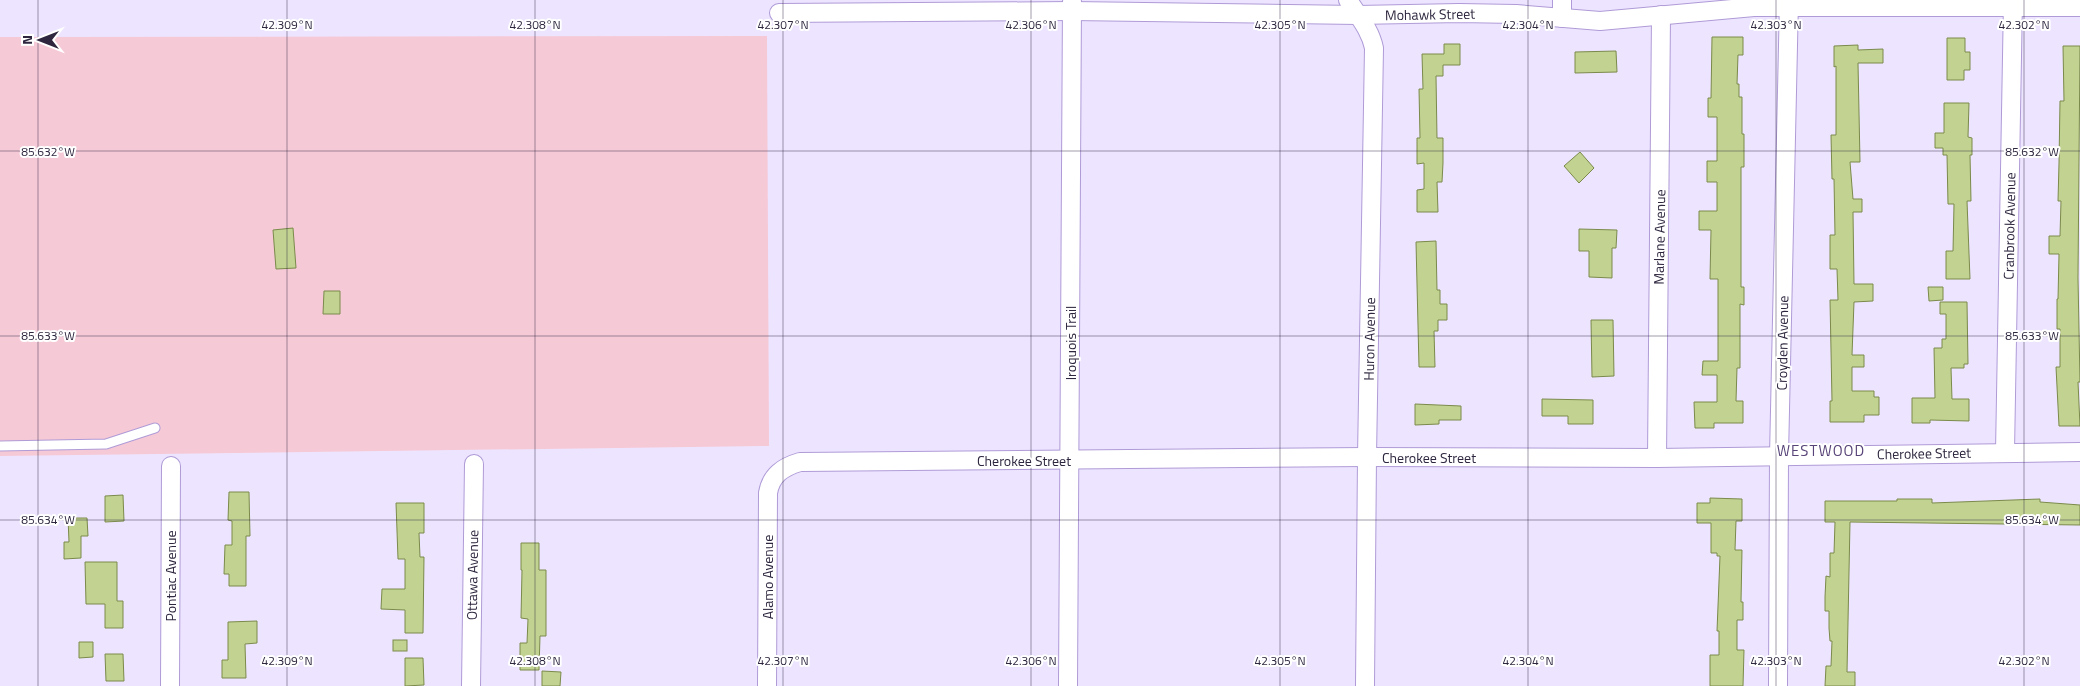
<svg xmlns="http://www.w3.org/2000/svg" width="2080" height="686" viewBox="0 0 2080 686" font-family="'Titillium Web',sans-serif">
<rect width="100%" height="100%" fill="#ede5ff"/>
<!-- green -->
<polygon fill="#f6c9d6" points="767,36 769,446 0,456 0,37"/>
<!-- building -->
<g fill="#c1d291" stroke="#7b8a4b">
<polygon points="1712,37 1743,37 1743,55 1738,55 1737,84 1739,84 1739,97 1742,97 1742,134 1744,134 1744,167 1741,167 1741,287 1744,287 1744,305 1740,304 1740,368 1737,368 1736,401 1743,401 1743,423 1714,423 1714,428 1695,428 1694,402 1717,402 1717,375 1702,375 1703,361 1718,361 1718,279 1710,279 1711,230 1699,230 1699,211 1717,211 1717,182 1707,182 1707,161 1717,161 1717,117 1708,117 1708,98 1711,98"/>
<polygon points="1947,38 1965,38 1965,52 1970,52 1970,70 1964,70 1964,80 1947,80"/>
<polygon points="1444,44 1460,44 1460,65 1443,65 1443,76 1436,76 1437,138 1443,138 1443,163 1442,182 1437,182 1438,212 1417,212 1417,190 1424,189 1424,163 1417,164 1417,138 1420,138 1419,89 1423,89 1422,54 1444,54"/>
<polygon points="1858,45 1858,50 1883,49 1883,63 1858,63 1860,162 1850,162 1853,199 1862,199 1862,212 1853,212 1854,284 1873,284 1873,301 1854,302 1852,355 1864,355 1864,367 1852,367 1852,391 1874,391 1874,397 1879,397 1879,415 1864,415 1864,422 1830,422 1830,401 1832,401 1830,300 1838,300 1837,269 1830,269 1830,235 1835,235 1834,179 1832,179 1831,135 1836,135 1836,66 1834,67 1834,46"/>
<polygon points="2063,46 2080,46 2078,278 2080,382 2078,382 2080,426 2059,426 2056,367 2060,367 2060,329 2057,329 2057,299 2058,299 2059,254 2049,254 2049,236 2060,236 2061,201 2058,201 2059,163 2060,101 2064,101"/>
<polygon points="1616,51 1617,72 1575,73 1575,52"/>
<polygon points="1944,103 1969,103 1968,137 1972,138 1972,155 1970,155 1971,201 1967,201 1970,279 1946,279 1946,251 1953,251 1954,204 1948,204 1947,155 1943,155 1943,148 1935,148 1935,133 1944,133"/>
<polygon points="1580,152 1594,168 1579,183 1564,166"/>
<polygon points="293,228 296,268 276,269 273,230"/>
<polygon points="1579,229 1617,230 1616,248 1612,248 1612,278 1589,277 1589,251 1579,251"/>
<polygon points="1436,241 1437,290 1440,290 1440,304 1447,304 1447,320 1438,320 1438,331 1434,331 1435,367 1419,367 1416,242"/>
<polygon points="1928,287 1943,287 1943,300 1929,301"/>
<polygon points="324,291 340,291 340,314 323,314"/>
<polygon points="1940,302 1967,302 1968,364 1964,364 1964,368 1951,368 1952,399 1969,399 1969,421 1930,420 1930,423 1912,423 1912,398 1935,398 1934,348 1942,348 1942,339 1946,339 1946,314 1940,314"/>
<polygon points="1591,320 1613,320 1614,376 1592,377"/>
<polygon points="1542,399 1593,400 1593,424 1568,424 1568,416 1542,416"/>
<polygon points="1415,404 1461,406 1461,420 1439,420 1439,424 1415,425"/>
<polygon points="229,492 249,492 250,536 246,536 246,586 229,586 229,574 224,574 225,545 232,545 232,521 228,520"/>
<polygon points="123,495 124,521 105,522 105,496"/>
<polygon points="1710,498 1742,499 1742,521 1736,521 1735,550 1742,550 1741,602 1743,602 1743,620 1737,620 1737,650 1744,650 1743,686 1710,686 1710,655 1719,655 1719,631 1717,631 1720,556 1717,556 1717,553 1711,553 1711,523 1697,523 1697,503 1710,503"/>
<polygon points="1897,499 1932,499 1932,503 2040,499 2040,502 2080,505 2080,525 1850,522 1847,672 1855,672 1855,686 1825,686 1826,666 1831,666 1832,641 1830,641 1829,628 1829,611 1825,611 1825,597 1826,576 1830,577 1830,553 1834,553 1835,522 1825,522 1825,501 1897,501"/>
<polygon points="396,503 424,503 424,533 419,533 420,557 424,557 423,633 405,633 405,610 381,609 382,589 405,589 405,559 398,559"/>
<polygon points="68,518 87,518 88,536 81,536 81,558 64,559 64,542 69,542"/>
<polygon points="521,543 539,543 539,570 546,570 546,636 540,636 539,670 520,670 520,643 527,643 528,619 521,618 522,570 521,570"/>
<polygon points="85,562 117,562 117,601 123,601 123,628 105,628 105,604 86,604"/>
<polygon points="257,621 257,643 245,644 246,678 222,678 222,660 228,660 228,622"/>
<rect x="393" y="640" width="14" height="11"/>
<polygon points="79,642 93,642 93,657 79,658"/>
<polygon points="105,654 123,654 124,681 106,681"/>
<polygon points="405,658 423,658 424,685 405,686"/>
<polygon points="542,671 561,672 560,686 542,686"/>
</g>
<g fill="none" stroke-linecap="round" stroke-linejoin="round">
<!-- lane casing -->
<g stroke="#af9bd7" stroke-width="11">
<polyline id="lane" points="0,446 106,444 155,428"/>
</g>
<!-- street casing -->
<g stroke="#af9bd7" stroke-width="20">
<g id="street">
<path d="M1348,0C1358,16 1370,29 1374,48L1367,457L1365,686"/>
<polyline points="779,13 1072,11 1358,15 1459,13 1516,14 1600,21 1754,7 2080,7"/>
<polyline points="1562,18 1562,0"/>
<polyline points="2005,452 2013,0"/>
<polyline points="1657,458 1661,15"/>
<polyline points="170,686 171,466"/>
<polyline points="471,686 474,464"/>
<path d="M767,686L768,493C771,475 783,467 800,462L1367,457L1657,458L2080,452"/>
<polyline points="1068,686 1072,2"/>
<polyline points="1778,686 1779,456 1789,0"/>
</g>
</g>
<!-- lane -->
<use href="#lane" stroke="#fff" stroke-width="9"/>
<!-- street -->
<use href="#street" stroke="#fff" stroke-width="18"/>
</g>
<!-- ticks -->
<path fill="none" stroke="#2e263e" stroke-width="1" stroke-opacity="0.45" d="M38,0V686M287,0V686M535,0V686M783,0V686M1031,0V686M1280,0V686M1528,0V686M1776,0V686M2024,0V686M0,151H2080M0,336H2080M0,520H2080"/>
<g text-anchor="middle" dominant-baseline="central" stroke-width="4" stroke-linejoin="round" paint-order="stroke">
<!-- street labels -->
<g font-size="14" fill="#2e263e" stroke="#fff">
<text transform="translate(1430 14) rotate(-1)">Mohawk Street</text>
<text transform="translate(2009 226) rotate(-89)">Cranbrook Avenue</text>
<text transform="translate(1659 237) rotate(-89)">Marlane Avenue</text>
<text transform="translate(1369 339) rotate(-89)">Huron Avenue</text>
<text transform="translate(1070 343) rotate(-90)">Iroquois Trail</text>
<text transform="translate(1782 343) rotate(-89)">Croyden Avenue</text>
<text transform="translate(1924 453) rotate(-1)">Cherokee Street</text>
<text x="1429" y="457">Cherokee Street</text>
<text x="1024" y="460">Cherokee Street</text>
<text transform="translate(472 575) rotate(-89)">Ottawa Avenue</text>
<text transform="translate(170 576) rotate(-90)">Pontiac Avenue</text>
<text transform="translate(767 577) rotate(-90)">Alamo Avenue</text>
</g>
<!-- neighbourhood labels -->
<g font-size="15" letter-spacing="1" fill="#574378" stroke="#fff">
<text x="1821" y="450">WESTWOOD</text>
</g>
</g>
<g font-size="12" text-anchor="middle" fill="#2e263e" stroke="#fff" stroke-width="4" stroke-linejoin="round" paint-order="stroke">
<text x="287" y="29">42.309°N</text>
<text x="535" y="29">42.308°N</text>
<text x="783" y="29">42.307°N</text>
<text x="1031" y="29">42.306°N</text>
<text x="1280" y="29">42.305°N</text>
<text x="1528" y="29">42.304°N</text>
<text x="1776" y="29">42.303°N</text>
<text x="2024" y="29">42.302°N</text>
<text x="2032" y="156">85.632°W</text>
<text x="48" y="156">85.632°W</text>
<text x="2032" y="340">85.633°W</text>
<text x="48" y="340">85.633°W</text>
<text x="2032" y="524">85.634°W</text>
<text x="48" y="524">85.634°W</text>
<text x="287" y="665">42.309°N</text>
<text x="535" y="665">42.308°N</text>
<text x="783" y="665">42.307°N</text>
<text x="1031" y="665">42.306°N</text>
<text x="1280" y="665">42.305°N</text>
<text x="1528" y="665">42.304°N</text>
<text x="1776" y="665">42.303°N</text>
<text x="2024" y="665">42.302°N</text>
</g>
<!-- north arrow -->
<g transform="translate(40 40) rotate(270)" stroke="#ffffff" stroke-width="4" paint-order="stroke">
<path d="M0-4L9 19L0 12L-9 19Z" fill="#2e263e"/>
<text y="-8" font-size="14" font-weight="bold" text-anchor="middle" fill="#2e263e">N</text>
</g>
</svg>
